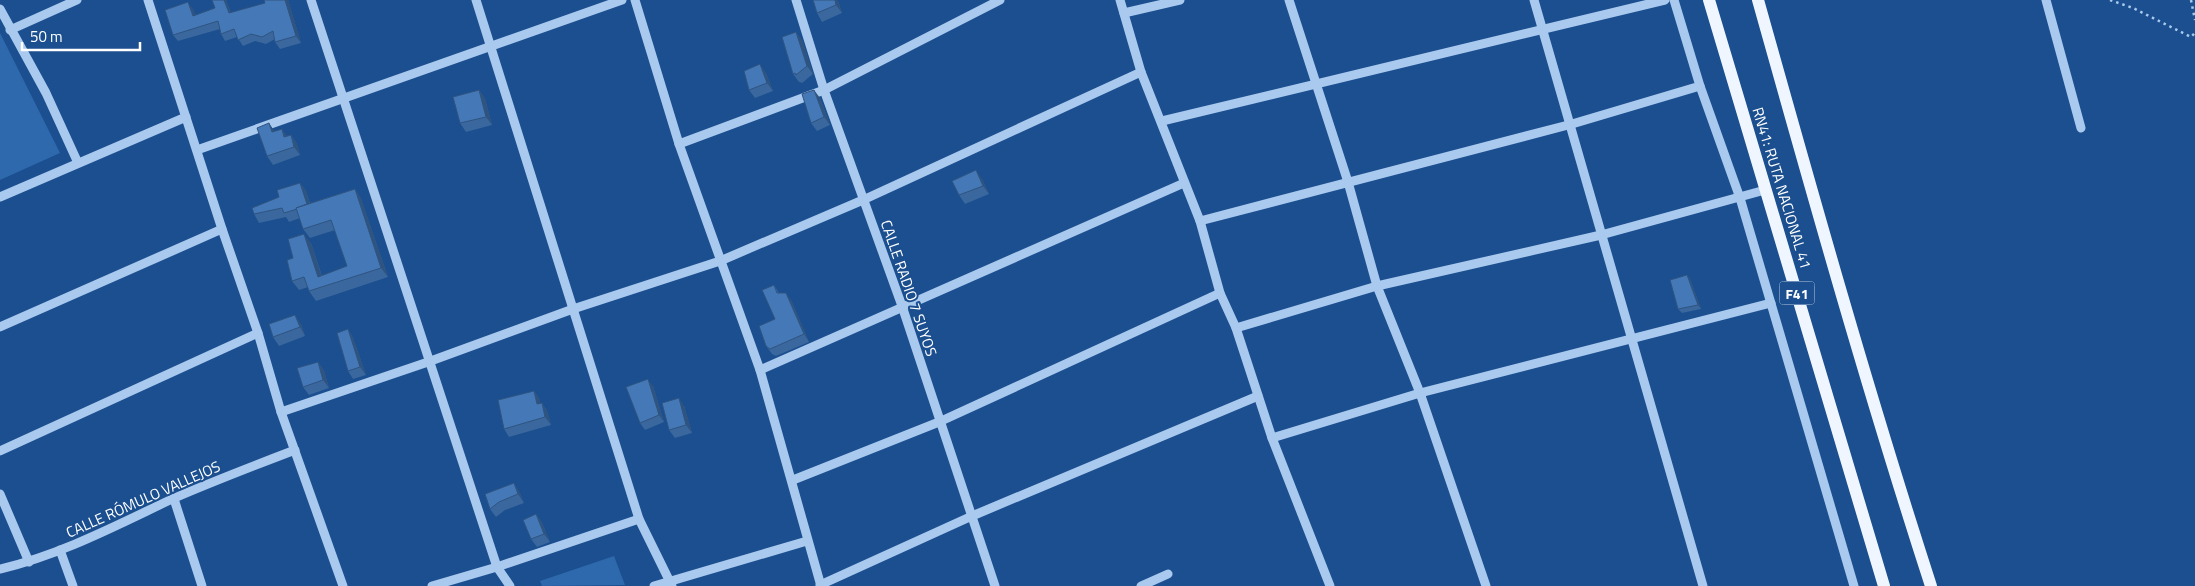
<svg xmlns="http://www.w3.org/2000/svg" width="2195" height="586" viewBox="0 0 2195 586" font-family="'Titillium Web',sans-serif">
<rect width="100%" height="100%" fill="#1b4f8f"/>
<!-- green -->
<g fill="#2e69ad">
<polygon points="0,33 60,153 0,180"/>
<polygon points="614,556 625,585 542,586 540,581"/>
</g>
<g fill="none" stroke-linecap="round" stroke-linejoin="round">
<!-- path -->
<g stroke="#a9c9ee" stroke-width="2.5" stroke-dasharray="2.5 4" stroke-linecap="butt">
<polyline points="2110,0 2133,8 2191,37 2195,33"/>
<polyline points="2191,0 2195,20"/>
</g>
<!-- minor -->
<g stroke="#a9c9ee" stroke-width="9">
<polyline points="148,0 222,229 258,333 281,412 343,586"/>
<polyline points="311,0 497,567 510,586"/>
<polyline points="476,0 639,519 672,586"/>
<polyline points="635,0 679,144 760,370 821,586"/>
<polyline points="796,0 824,90 902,306 995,586"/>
<polyline points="1120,0 1141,72 1200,221 1220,293 1236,328 1272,438 1330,586"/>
<polyline points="1289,0 1348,182 1377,286 1420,393 1486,586"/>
<path d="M1534,0C1592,195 1646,391 1703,586"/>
<polyline points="2046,0 2081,128"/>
<polyline points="0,9 46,93 78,163"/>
<polyline points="1124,13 1180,0"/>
<polyline points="10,30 77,0"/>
<polyline points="1700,86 1740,198 1854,586"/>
<polyline points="1162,121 1665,0"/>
<polyline points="679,144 824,90 1000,0"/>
<polyline points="197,150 622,0"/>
<polyline points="0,197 186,117"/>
<polyline points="1200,221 1572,124 1700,86 1674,0"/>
<polyline points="0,327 222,229"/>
<polyline points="1236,328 1377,286 1601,235 1765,190"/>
<polyline points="760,370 1184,183"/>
<polyline points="281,412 428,362 573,309 720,261 863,200 1141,72"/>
<polyline points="1272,438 1420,393 1771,303"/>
<polyline points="0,451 258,333"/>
<polyline points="793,480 939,422 1220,293"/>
<polyline points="0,494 29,562"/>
<polyline points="174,499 202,586"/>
<polyline points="60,550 73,586"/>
<path d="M0,569C60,555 115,526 170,500C211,482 253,466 295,450"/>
<polyline points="820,585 972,516 1258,396"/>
<polyline points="432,586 497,567 639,519"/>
<polyline points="654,586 807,541"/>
<polyline points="1141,586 1168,574"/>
</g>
<!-- major -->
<g stroke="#f0f6ff" stroke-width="12">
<polyline points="1709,0 1884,586"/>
<path d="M1758,0C1813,196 1868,392 1931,586"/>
</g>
</g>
<!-- wall -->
<g fill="#3a679d">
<polygon points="212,0 226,0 231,13 265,3 288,0 301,43 280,49 275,42 275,39 266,44 255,41 243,46 237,37 225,41 221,34 220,29 178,41 173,35 193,9 195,15 215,8"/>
<polygon points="838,1 842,13 822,22 817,13"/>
<polygon points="802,40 813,74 802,83 800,82 799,82 793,74"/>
<polygon points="766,73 773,91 755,98 749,90"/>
<polygon points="479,90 485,99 492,125 466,132 460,123"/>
<polygon points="820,98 830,125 817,131 811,123"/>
<polygon points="274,131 288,136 291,135 297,144 300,155 273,165 267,156"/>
<polygon points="982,179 989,194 965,204 959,195"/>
<polygon points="300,183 306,191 310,203 355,189 361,199 388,277 316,301 309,291 308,287 299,290 292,281 293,258 311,243 322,276 347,266 335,230 310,238 303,229 300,218 289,222 286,217 259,223 254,214"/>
<polygon points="1687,275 1690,279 1701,309 1682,313 1678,309"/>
<polygon points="774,285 779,293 791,300 809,342 776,356 772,354 766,346 775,319"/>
<polygon points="301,324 305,336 279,346 273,337"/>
<polygon points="348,329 353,338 366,375 353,379 348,371"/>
<polygon points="318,362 324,371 329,388 309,395 303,387"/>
<polygon points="653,386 664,422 645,430 640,423"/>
<polygon points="534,391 539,398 540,404 542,403 547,411 551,425 509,437 504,429"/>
<polygon points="684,406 692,433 675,438 669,430"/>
<polygon points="519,491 524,503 505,510 496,517 490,509 485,494"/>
<polygon points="536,514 542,523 550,542 537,547 531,539"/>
</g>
<!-- shaded-wall -->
<g fill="#305480">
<polygon points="224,0 226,0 233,20 229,13"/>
<polygon points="285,0 288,0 301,43 296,36"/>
<polygon points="835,0 837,0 838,1 842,13 836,5"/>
<polygon points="188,2 193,9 198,22 193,16"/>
<polygon points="796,32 802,40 813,74 807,66"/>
<polygon points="760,64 766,73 773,91 767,83"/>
<polygon points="479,90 485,99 492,125 486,117"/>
<polygon points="814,90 820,98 830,125 824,117"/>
<polygon points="269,123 275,132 272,132"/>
<polygon points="282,129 288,137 284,137"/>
<polygon points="291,135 297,144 300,155 294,147"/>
<polygon points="976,170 982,179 989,194 983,186"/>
<polygon points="300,183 306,191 313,214 307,205"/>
<polygon points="355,189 361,199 388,277 381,268"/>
<polygon points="304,234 311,243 325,287 318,277"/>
<polygon points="1687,275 1690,279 1701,309 1698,305"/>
<polygon points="786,293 791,300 809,342 804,334"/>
<polygon points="295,315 301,324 305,336 300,327"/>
<polygon points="348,329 353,338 366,375 360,367"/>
<polygon points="318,362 324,371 329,388 323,380"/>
<polygon points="648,379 653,386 664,422 659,415"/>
<polygon points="534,391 539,398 543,412 537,404"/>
<polygon points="679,398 684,406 692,433 686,425"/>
<polygon points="542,403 547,411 551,425 545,417"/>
<polygon points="514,483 519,491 524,503 518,494"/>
<polygon points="536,514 542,523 550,542 544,534"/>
</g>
<!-- building -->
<g fill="#4478b7" stroke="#305480">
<polygon points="212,0 224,0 229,13 265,3 264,0 285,0 296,36 275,42 273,31 262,37 251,34 238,40 234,29 221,34 218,21 173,35 165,10 188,2 193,16 215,8"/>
<polygon points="813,0 835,0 836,5 817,13"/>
<polygon points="796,32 807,66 796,75 795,73 793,74 782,37"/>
<polygon points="760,64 767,83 749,90 744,71"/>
<polygon points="479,90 486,117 460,123 453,97"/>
<polygon points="814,90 824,117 811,123 802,94"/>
<polygon points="269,123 272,132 282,129 284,137 291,135 294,147 267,156 257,128"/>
<polygon points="976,170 983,186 959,195 952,181"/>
<polygon points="300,183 307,204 296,208 297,209 284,213 282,208 254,214 252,208 279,197 277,190"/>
<polygon points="355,189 381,268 309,291 304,277 292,281 287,260 293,258 288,239 304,234 318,277 347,266 331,220 303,229 296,208"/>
<polygon points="1687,275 1698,305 1678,309 1670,280"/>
<polygon points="774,285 777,293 786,293 804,334 770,349 766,346 759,326 775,319 762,290"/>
<polygon points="295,315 300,327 273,337 269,324"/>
<polygon points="348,329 360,367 348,371 337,333"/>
<polygon points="318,362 323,380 303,387 297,368"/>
<polygon points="648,379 659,415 640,423 626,387"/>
<polygon points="534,391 537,404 542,403 545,417 504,429 498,400"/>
<polygon points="679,398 686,425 669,430 662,403"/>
<polygon points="514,483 518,494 499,502 490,509 485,494"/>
<polygon points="536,514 544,534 531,539 523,520"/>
</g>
<g text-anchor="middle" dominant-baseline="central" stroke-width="4" stroke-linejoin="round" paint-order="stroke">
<!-- shield labels -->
<rect fill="#1b4f8f" stroke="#bbcadd" stroke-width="1" x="1779.5" y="281.5" width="35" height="23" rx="4"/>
<g font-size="14" font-weight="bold" fill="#fff">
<text x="1797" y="293">F41</text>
</g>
<!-- street labels -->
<g font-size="15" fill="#fff" stroke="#1b4f8f">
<text transform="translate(1782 188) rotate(73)">RN41: RUTA NACIONAL 41</text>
<text transform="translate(909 288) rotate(71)">CALLE RADIO 7 SUYOS</text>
<text transform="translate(143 499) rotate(-24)">CALLE RÓMULO VALLEJOS</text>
</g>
</g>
<!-- scale -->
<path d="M22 42v8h118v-8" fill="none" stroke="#ffffff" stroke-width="2.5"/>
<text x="30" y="42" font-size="15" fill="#ffffff" stroke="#1b4f8f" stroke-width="4" paint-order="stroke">50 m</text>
</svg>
